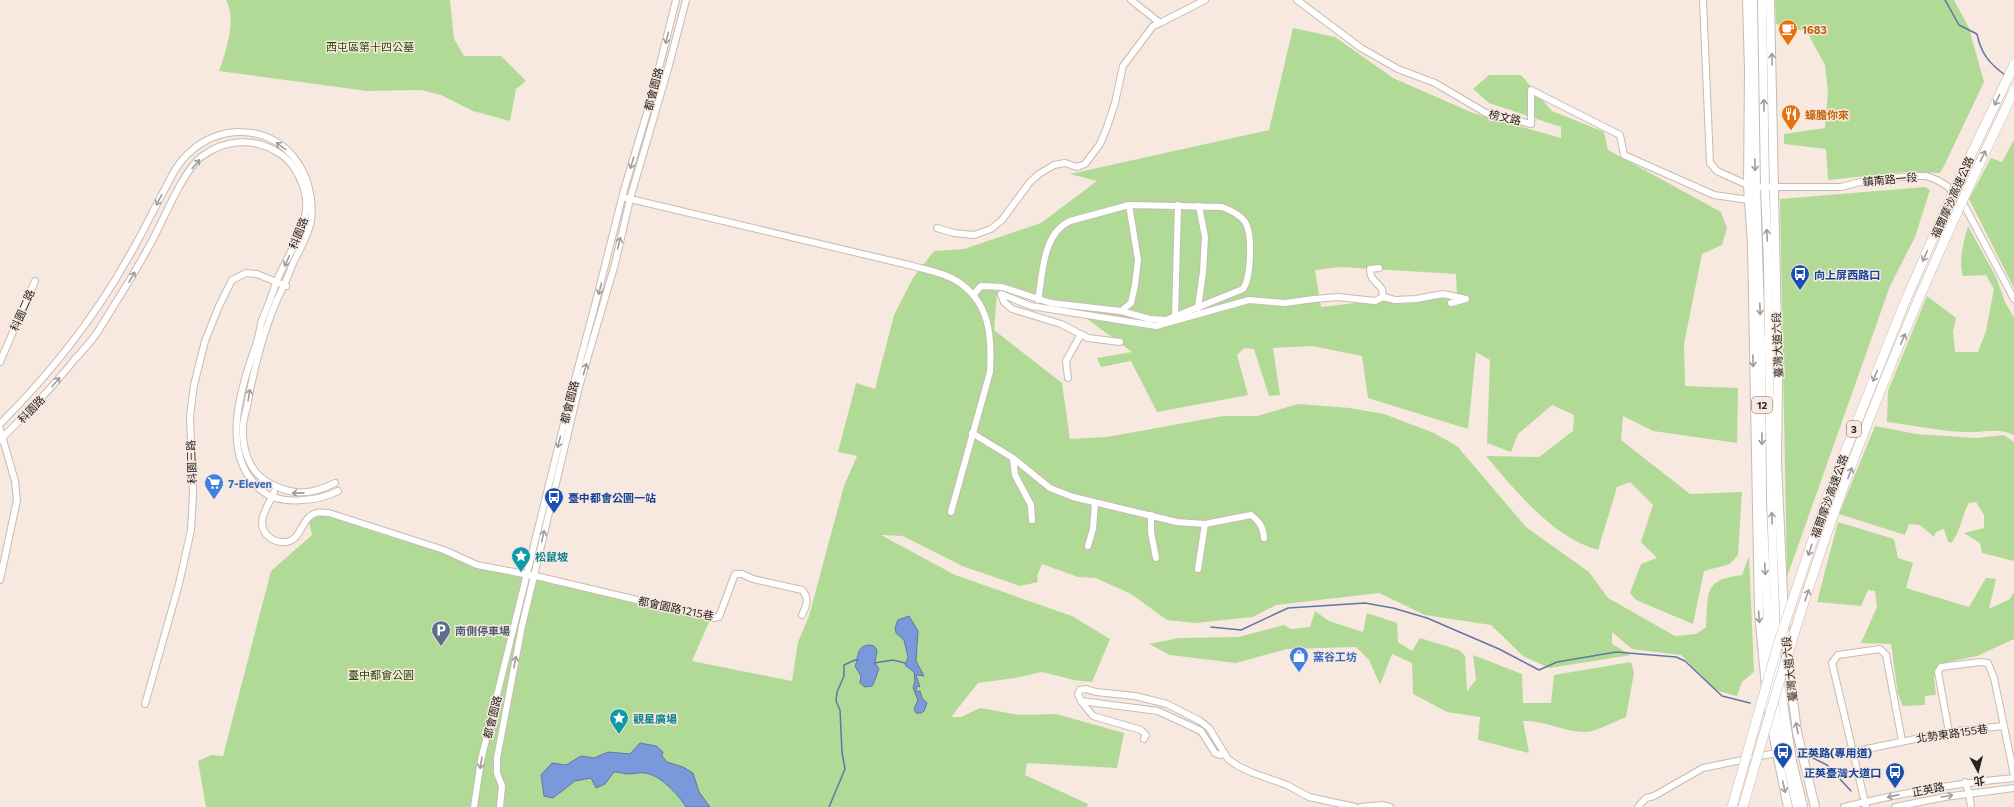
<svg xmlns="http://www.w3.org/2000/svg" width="2014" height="807" viewBox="0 0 2014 807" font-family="Commissioner,'Noto Sans TC',sans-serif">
<rect width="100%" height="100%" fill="#f7e9e0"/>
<!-- green -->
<g fill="#b1da96" fill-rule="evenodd">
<path d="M226,0H450L454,39L464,56H501L526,81L516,89L510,121L473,111L441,95L421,90L367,91L219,71C226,52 237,18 226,0Z"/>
<polygon points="1775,0 1954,0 1969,28 1984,82 1944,166 1940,173 1906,172 1828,180 1826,149 1784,144 1784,134 1825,128 1828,92 1825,65 1807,32 1776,24"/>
<path d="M1293,28L1335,37L1393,78L1473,113L1561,138V127L1489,103L1473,89L1489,75H1521L1552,111L1604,132L1608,150L1721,212L1727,228L1722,245L1702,254L1684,344L1685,386L1738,388L1737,443L1653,431L1623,416L1621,440L1690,494L1742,492L1738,555L1730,564L1704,571L1693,624L1636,600L1630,593L1641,564L1657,558L1641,542L1653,505L1630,482L1617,487L1598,550C1552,537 1516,491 1486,456L1539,457L1573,431L1574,415L1552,405L1518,434L1511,452L1487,443L1490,360L1476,352L1468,429L1368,398L1362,356L1312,346L1273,348L1280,395L1269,396L1254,349L1244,348L1237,355L1248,395L1157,412L1131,361L1101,367L1097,358L1132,352L1067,304L998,282L994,330L1062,383L1070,439L1107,437L1223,416H1257L1298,404L1350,408L1384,414L1434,433L1457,446L1526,527L1589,572L1608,598L1675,636L1696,634L1706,627C1709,593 1702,580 1742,575L1749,556L1754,672L1742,682L1737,696L1715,690L1681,655L1632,649L1612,632V644L1631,655L1549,668L1523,656L1491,625L1425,615L1379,593L1276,605L1253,617L1195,623L1167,620L1131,594L1096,578L1078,577L1042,564L1037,576L1038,582L1020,586L962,566L903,536L881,535L955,575L1072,616L1110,639L1092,682L1074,680L1042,672L1015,678L978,683L951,717H961L980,708L1020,715L1056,714L1124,733L1117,768L1027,763L1025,775L1088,804L1087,807H206L198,761L211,755L223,756L271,571L312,535L309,522L318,516H327L390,537L444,553L477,567L537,578L710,620L692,661L792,681L798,642L809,616L844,486L857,456L838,452L856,383L875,389L894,315L913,278L934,251L964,249L1041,223L1097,181L1070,174L1269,130ZM1340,267L1456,274L1457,295L1425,300L1372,301L1321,307L1315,270Z"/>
<polygon points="2014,140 2014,288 1969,199 1991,158 2002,162"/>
<polygon points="1925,187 1930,190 1915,237 1890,286 1787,577 1780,199"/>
<path d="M1968,226L1996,277L2005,302L2014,318V435C1998,427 1981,433 1965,432C1939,431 1912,425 1887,422L1888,391L1927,296L1956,318L1953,332L1955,352H1978L1986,331L1994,289L1986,275L1963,276C1958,260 1964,241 1968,226Z"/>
<path d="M1875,426L1916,434L1976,438L2004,435L2014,442V561L1982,553L1980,543L1964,533L1984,528V515L1976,502L1969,503C1961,516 1961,532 1951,543L1948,542L1944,529L1936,532L1934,537L1920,525L1909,524L1905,535L1839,514Z"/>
<polygon points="1838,522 1894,539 1898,558 1913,563 1906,588 1969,607 1986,578 1996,579 1989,609 2010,599 2014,592 2014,639 1977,656 1938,664 1934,678 1936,695 1925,696 1925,705 1903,706 1898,694 1891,644 1861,643 1877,607 1875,591 1868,590 1861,606 1817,602"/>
<path d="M1315,611L1329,621L1363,632L1367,613L1397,623L1398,642L1412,651L1420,638L1459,650L1465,656L1467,691L1476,680L1473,655L1522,674L1523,703H1551L1554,675L1631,662L1634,673L1626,717C1616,721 1595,732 1585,732C1563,732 1545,720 1523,721L1529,753L1478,740L1480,717L1447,712L1413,694L1412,663L1392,654L1380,685L1369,660L1356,647L1287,649L1236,663L1170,655L1149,644L1179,638L1238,637L1284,625L1291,629L1310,627Z"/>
</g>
<!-- water -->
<g fill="#7a99da" stroke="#6276a2">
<polygon points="909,616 918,631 916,661 924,676 916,675 920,687 917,686 916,692 920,691 922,698 927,703 924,711 921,713 916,713 914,709 918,700 913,688 915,681 914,672 905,665 908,657 904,640 896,633 895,628 898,620"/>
<path d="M869,645L874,646L877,650L875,663L879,669C876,675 876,680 872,686L865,687L860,683L861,676L855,666C859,657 856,646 869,645Z"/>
<path d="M640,743L656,746L663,752L662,756L667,762L683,767L693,773L699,792L710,807H686C678,794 660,775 645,773C640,772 634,774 629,774C624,774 619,772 614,772L605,784L596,788L591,778L575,781L553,798L544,796L541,775L552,763L566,765L581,756L594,758L608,752L630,754Z"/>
</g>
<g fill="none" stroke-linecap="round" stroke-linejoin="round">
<!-- stream -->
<g stroke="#6276a2" stroke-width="1.5">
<path d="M1945,0L1959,25L1977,34C1981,54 1990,64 2005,75"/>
<polyline points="1211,627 1241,630 1288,608 1365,603 1393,608 1427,618 1499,649 1539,670 1557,662 1616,652 1676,657 1685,661 1722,696 1750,703"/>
<polyline points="874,663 893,660 905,663"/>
<polyline points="1807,755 1827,765 1851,791"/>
<polyline points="829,807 845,769 842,752 840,710 836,701 837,692 844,676 844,665 855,660 858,660"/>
</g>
<!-- minor casing -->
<g stroke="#c8bbb2" stroke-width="8">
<g id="minor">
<polyline points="1131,0 1160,23 1205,0"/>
<polyline points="1297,0 1361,48 1398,69 1435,83 1486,113 1531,124 1531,90 1620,135 1624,155 1714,195 1749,200"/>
<polyline points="1703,0 1710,163 1717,171 1750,186"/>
<polyline points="1761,187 1841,187 1868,180 1915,176 1926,176 1937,180 1947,186 1963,203 2014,299"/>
<path d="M626,198L913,266C927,270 945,273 957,281C990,302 992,336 990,372L951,512"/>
<polyline points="937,228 954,233 974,235 991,229 1002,220 1030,182 1039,174 1054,165 1065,163 1077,167 1085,164 1100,144 1106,130 1115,103 1123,66 1153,26 1160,23"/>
<path d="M1379,268L1370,269C1370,280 1376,281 1382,289L1383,297"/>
<path d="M974,294L981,286L1002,287L1051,303L1121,311L1150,319L1166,320L1243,289C1251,278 1253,234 1245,222C1240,214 1230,210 1222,207L1129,205L1070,221C1042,234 1043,274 1038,300"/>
<polyline points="1198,308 1203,272 1205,237 1199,206"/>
<polyline points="1121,311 1131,303 1135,285 1138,260 1129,205"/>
<polyline points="1175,317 1178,205"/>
<polyline points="1120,342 1088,338 1061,324 1012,309 1004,302 1001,294 1031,306 1156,326 1249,300 1285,303 1314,299 1338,297 1375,301 1383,297 1395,300 1416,299 1443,294 1466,299 1451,303"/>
<polyline points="0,362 35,281"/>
<polyline points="1068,378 1066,361 1081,334"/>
<path d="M0,424C51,373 93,320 128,258C140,238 150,217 161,196C170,180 176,164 190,152C219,126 264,124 292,155C307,172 314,197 311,220C309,236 297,253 291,268C287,280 282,289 277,300C264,330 254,369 248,401C247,410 243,418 243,427C242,449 249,472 269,483C293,496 311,495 335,483"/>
<polyline points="0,429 15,481 17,500 0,580"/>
<path d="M972,433L1013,458L1050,488L1073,497L1177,522L1205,524L1251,515C1260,522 1263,527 1264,538"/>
<path d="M0,440C26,414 52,388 75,359C84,349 94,339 100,328C118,299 136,271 152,241C164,219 183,171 201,157C225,139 253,137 279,153C296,163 308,190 306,210C303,236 285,259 276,283C272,296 267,308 262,320C260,327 259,335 257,342C241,386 218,455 262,491C280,506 319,501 338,491"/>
<polyline points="1013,458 1015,475 1031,505 1032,520"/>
<path d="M274,492C269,506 253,523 269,537C273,540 278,542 283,542C302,543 300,518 316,513C319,512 325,513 329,513L444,550L477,565L540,577L713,618L719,617L735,574H742L753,579L802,590C810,599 806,606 802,615"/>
<polyline points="1151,515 1151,532 1156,558"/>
<polyline points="1088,546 1093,529 1095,503"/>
<polyline points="1198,569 1205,524"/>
<polyline points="1081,701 1093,716 1141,730 1146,735 1144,739"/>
<polyline points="145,704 179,584 191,530 193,495 190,416 194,385 205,341 219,306 232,280 246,273 257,274 286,286"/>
<polyline points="1949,732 1938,672 1941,667 1980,662 1988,663 1994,678 2014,775"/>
<polyline points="1852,752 1949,732 2003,726"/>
<polyline points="1224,754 1220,755 1215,753 1201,731 1158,711 1081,701 1078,694 1080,690 1086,689 1096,692 1135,696 1167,704 1200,721 1209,728 1228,759 1238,766 1253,773 1287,785 1309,797 1355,807"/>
<polyline points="1965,782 1969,793 1971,807"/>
<polyline points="474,807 481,760 574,383 595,305 624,190 652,96 676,0"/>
<polyline points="500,807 502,786 497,773 497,758 522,626 579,387 615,264 630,199 668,69 686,0"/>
<polyline points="1361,807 1382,805 1390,807"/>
<polyline points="1638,807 1646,798 1654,796 1703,768 1776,753"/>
<path d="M1844,807C1902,793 1955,783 2014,778"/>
<polyline points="1866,807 1832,663 1838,655 1880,649 1886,655 1902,741"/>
<polyline points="1895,807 1945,797 2014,788"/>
</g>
</g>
<!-- major casing -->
<g stroke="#c8bbb2" stroke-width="10">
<g id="major">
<polyline points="1747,0 1749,70 1748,186 1752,244 1759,612 1768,708 1788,807"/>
<polyline points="1753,0 1756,187 1761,346 1762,501 1770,665 1774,702 1797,807"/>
<polyline points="1762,0 1765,187 1768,263 1771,501 1777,664 1792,761 1803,807"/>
<polyline points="1770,0 1778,381 1777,462 1785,638 1797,732 1815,807"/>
</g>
</g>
<!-- minor -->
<use href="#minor" stroke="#fff" stroke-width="6"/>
<!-- major -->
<use href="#major" stroke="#fff" stroke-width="8"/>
<!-- highway-bridge casing -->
<g stroke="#c8bbb2" stroke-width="10" stroke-linecap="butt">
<g id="highway-bridge">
<polyline points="1732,807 1778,644 1826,500 1904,304 1954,190 2014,65"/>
<path d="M1743,807C1771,709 1799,612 1833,516C1884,371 1947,230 2014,91"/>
</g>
</g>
<!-- highway-bridge -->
<use href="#highway-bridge" stroke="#fff" stroke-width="9"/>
</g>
<!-- one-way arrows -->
<defs><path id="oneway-shaft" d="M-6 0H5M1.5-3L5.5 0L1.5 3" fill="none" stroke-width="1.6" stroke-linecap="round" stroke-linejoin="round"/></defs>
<g stroke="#9f9c9b">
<use href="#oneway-shaft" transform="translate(667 38) rotate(104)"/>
<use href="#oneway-shaft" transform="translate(1772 59) rotate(-91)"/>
<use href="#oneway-shaft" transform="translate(1997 100) rotate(116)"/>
<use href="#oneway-shaft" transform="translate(1764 105) rotate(-91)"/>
<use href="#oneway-shaft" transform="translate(281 146) rotate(-144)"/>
<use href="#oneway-shaft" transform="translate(1983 156) rotate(-64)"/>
<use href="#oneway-shaft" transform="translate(632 163) rotate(107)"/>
<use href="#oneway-shaft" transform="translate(196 164) rotate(-50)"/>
<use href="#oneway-shaft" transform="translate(1755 165) rotate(89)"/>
<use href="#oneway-shaft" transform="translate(159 200) rotate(118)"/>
<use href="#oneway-shaft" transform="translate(1767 235) rotate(-93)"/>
<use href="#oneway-shaft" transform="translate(619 243) rotate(-77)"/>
<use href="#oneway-shaft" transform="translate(1925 256) rotate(114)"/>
<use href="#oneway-shaft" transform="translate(287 261) rotate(114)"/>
<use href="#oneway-shaft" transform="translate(132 277) rotate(-60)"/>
<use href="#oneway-shaft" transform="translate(600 289) rotate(104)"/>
<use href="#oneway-shaft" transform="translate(1760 309) rotate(88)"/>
<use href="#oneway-shaft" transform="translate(1903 339) rotate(-67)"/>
<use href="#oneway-shaft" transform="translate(1753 361) rotate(89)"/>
<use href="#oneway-shaft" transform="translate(585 369) rotate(-74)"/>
<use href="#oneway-shaft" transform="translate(1875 376) rotate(112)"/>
<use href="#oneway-shaft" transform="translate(56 382) rotate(-49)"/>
<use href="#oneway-shaft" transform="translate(249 395) rotate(-81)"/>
<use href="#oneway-shaft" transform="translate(1762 439) rotate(90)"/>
<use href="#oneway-shaft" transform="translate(559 442) rotate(104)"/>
<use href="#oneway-shaft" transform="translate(1850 473) rotate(-69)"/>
<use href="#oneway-shaft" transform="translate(298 493) rotate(179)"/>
<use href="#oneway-shaft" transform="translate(1772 518) rotate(-92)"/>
<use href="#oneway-shaft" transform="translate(543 536) rotate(-77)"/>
<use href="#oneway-shaft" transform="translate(1810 550) rotate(108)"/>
<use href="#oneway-shaft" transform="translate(1765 569) rotate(87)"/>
<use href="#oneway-shaft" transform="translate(1807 595) rotate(-71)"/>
<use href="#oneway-shaft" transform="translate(1759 617) rotate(86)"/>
<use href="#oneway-shaft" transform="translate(515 662) rotate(-79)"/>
<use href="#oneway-shaft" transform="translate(1797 728) rotate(-100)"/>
<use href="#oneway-shaft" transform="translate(481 763) rotate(99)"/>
<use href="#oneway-shaft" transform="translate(1784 787) rotate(78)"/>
<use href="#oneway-shaft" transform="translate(1893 796) rotate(167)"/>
<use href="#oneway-shaft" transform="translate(1947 796) rotate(-9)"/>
</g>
<!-- icons -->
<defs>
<g id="cafe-pin" transform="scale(1)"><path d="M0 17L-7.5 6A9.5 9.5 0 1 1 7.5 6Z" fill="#e8710a" stroke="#f7e9e0"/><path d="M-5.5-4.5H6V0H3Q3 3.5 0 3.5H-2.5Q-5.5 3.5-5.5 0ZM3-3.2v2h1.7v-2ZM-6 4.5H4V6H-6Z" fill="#fff"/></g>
<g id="restaurant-pin" transform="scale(1)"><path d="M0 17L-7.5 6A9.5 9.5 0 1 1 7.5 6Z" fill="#e8710a" stroke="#f7e9e0"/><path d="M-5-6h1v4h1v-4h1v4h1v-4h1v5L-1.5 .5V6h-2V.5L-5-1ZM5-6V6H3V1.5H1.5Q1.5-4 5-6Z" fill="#fff"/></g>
<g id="bus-pin" transform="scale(1)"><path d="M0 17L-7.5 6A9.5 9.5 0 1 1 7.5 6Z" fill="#1a4fb4" stroke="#f7e9e0"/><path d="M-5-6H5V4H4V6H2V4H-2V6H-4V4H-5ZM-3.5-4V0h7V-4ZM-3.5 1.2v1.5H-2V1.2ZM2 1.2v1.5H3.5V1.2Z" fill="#fff"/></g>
<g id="supermarket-pin" transform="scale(1)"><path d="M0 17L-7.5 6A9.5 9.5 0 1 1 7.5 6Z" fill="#3f7fe0" stroke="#f7e9e0"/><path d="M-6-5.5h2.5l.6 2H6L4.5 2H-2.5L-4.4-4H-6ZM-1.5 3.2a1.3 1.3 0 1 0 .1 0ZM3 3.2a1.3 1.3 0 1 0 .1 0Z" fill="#fff"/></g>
<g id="sight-pin" transform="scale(1)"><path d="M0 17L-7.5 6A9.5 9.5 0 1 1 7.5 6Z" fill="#0f9aa8" stroke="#f7e9e0"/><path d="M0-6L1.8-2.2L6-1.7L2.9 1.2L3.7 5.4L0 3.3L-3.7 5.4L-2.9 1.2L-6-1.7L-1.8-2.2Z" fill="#fff"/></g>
<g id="parking-pin" transform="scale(1)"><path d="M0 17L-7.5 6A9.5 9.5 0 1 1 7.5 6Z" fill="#5c6f8a" stroke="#f7e9e0"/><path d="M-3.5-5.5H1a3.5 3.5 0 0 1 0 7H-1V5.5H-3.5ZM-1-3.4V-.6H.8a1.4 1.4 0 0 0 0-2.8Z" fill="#fff"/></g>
<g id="shop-pin" transform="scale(1)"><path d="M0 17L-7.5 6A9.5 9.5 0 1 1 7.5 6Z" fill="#3f7fe0" stroke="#f7e9e0"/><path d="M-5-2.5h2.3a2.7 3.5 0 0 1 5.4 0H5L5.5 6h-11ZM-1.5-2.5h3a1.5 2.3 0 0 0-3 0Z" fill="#fff"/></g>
</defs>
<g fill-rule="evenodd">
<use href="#cafe-pin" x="1788" y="29"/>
<use href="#restaurant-pin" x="1791" y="114"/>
<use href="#bus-pin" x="1800" y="274"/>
<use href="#supermarket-pin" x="214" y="483"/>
<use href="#bus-pin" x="554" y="497"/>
<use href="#sight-pin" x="521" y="556"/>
<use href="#parking-pin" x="441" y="630"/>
<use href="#shop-pin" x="1299" y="656"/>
<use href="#sight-pin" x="619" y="718"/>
<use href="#bus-pin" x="1783" y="752"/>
<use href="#bus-pin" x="1895" y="772"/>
</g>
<g text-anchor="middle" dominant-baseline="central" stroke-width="3" stroke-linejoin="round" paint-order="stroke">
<!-- shield labels -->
<g fill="#f7e9e0" stroke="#675f5a" stroke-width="1">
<rect x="1752" y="397" width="20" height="16" rx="3"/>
<rect x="1847" y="421" width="14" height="16" rx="3"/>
</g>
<g font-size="10" font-weight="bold" fill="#292420">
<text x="1762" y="405">12</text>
<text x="1854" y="429">3</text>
</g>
<!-- food labels -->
<g font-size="11" font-weight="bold" fill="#c56008" stroke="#f7e9e0" text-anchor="start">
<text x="1802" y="29">1683</text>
<text x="1805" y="114">蠔膽你來</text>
</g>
<!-- park labels -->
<g font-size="11" fill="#244800" stroke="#f7e9e0">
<text x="370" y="46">西屯區第十四公墓</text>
<text x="381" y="674">臺中都會公園</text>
</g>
<!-- street labels -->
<g font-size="11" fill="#292420" stroke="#f7e9e0">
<text transform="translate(653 89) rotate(-75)">都會園路</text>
<text transform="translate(1505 117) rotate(13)">榜文路</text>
<text transform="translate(1890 179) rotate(-5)">鎮南路一段</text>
<text transform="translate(1952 197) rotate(-66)">福爾摩沙高速公路</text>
<text transform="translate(298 233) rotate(-69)">科園路</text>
<text transform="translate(22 310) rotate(-66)">科園二路</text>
<text transform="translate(1777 345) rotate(-92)">臺灣大道六段</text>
<text transform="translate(569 402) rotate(-76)">都會園路</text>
<text transform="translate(31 409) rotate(-46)">科園路</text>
<text transform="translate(191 462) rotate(-92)">科園三路</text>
<text transform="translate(1829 496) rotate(-70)">福爾摩沙高速公路</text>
<text transform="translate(676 608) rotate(12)">都會園路1215巷</text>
<text transform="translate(1789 669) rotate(-96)">臺灣大道六段</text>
<text transform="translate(492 717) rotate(-76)">都會園路</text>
<text transform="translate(1952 733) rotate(-8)">北勢東路155巷</text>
<text transform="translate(1928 789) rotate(-11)">正英路</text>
</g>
<!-- transit labels -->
<g font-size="11" font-weight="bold" fill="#164399" stroke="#f7e9e0" text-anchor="start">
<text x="1814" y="274">向上屏西路口</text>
<text x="568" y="497">臺中都會公園一站</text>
<text x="1797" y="752">正英路(專用道)</text>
<text x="1881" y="772" text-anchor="end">正英臺灣大道口</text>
</g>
<!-- shop labels -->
<g font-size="11" font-weight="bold" fill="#366cbe" stroke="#f7e9e0" text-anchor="start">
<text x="228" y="483">7-Eleven</text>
<text x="1313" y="656">窯谷工坊</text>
</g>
<!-- culture labels -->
<g font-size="11" font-weight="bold" fill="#0d838f" stroke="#f7e9e0" text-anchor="start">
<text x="535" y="556">松鼠坡</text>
<text x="633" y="718">觀星廣場</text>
</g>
<!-- service labels -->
<g font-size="11" font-weight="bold" fill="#4e5e75" stroke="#f7e9e0" text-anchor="start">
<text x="455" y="630">南側停車場</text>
</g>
</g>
<!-- north arrow -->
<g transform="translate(1978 771) rotate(173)" stroke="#f7e9e0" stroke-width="3" paint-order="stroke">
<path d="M0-3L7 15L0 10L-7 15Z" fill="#292420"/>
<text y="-6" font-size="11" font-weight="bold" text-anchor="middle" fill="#292420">北</text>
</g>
</svg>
